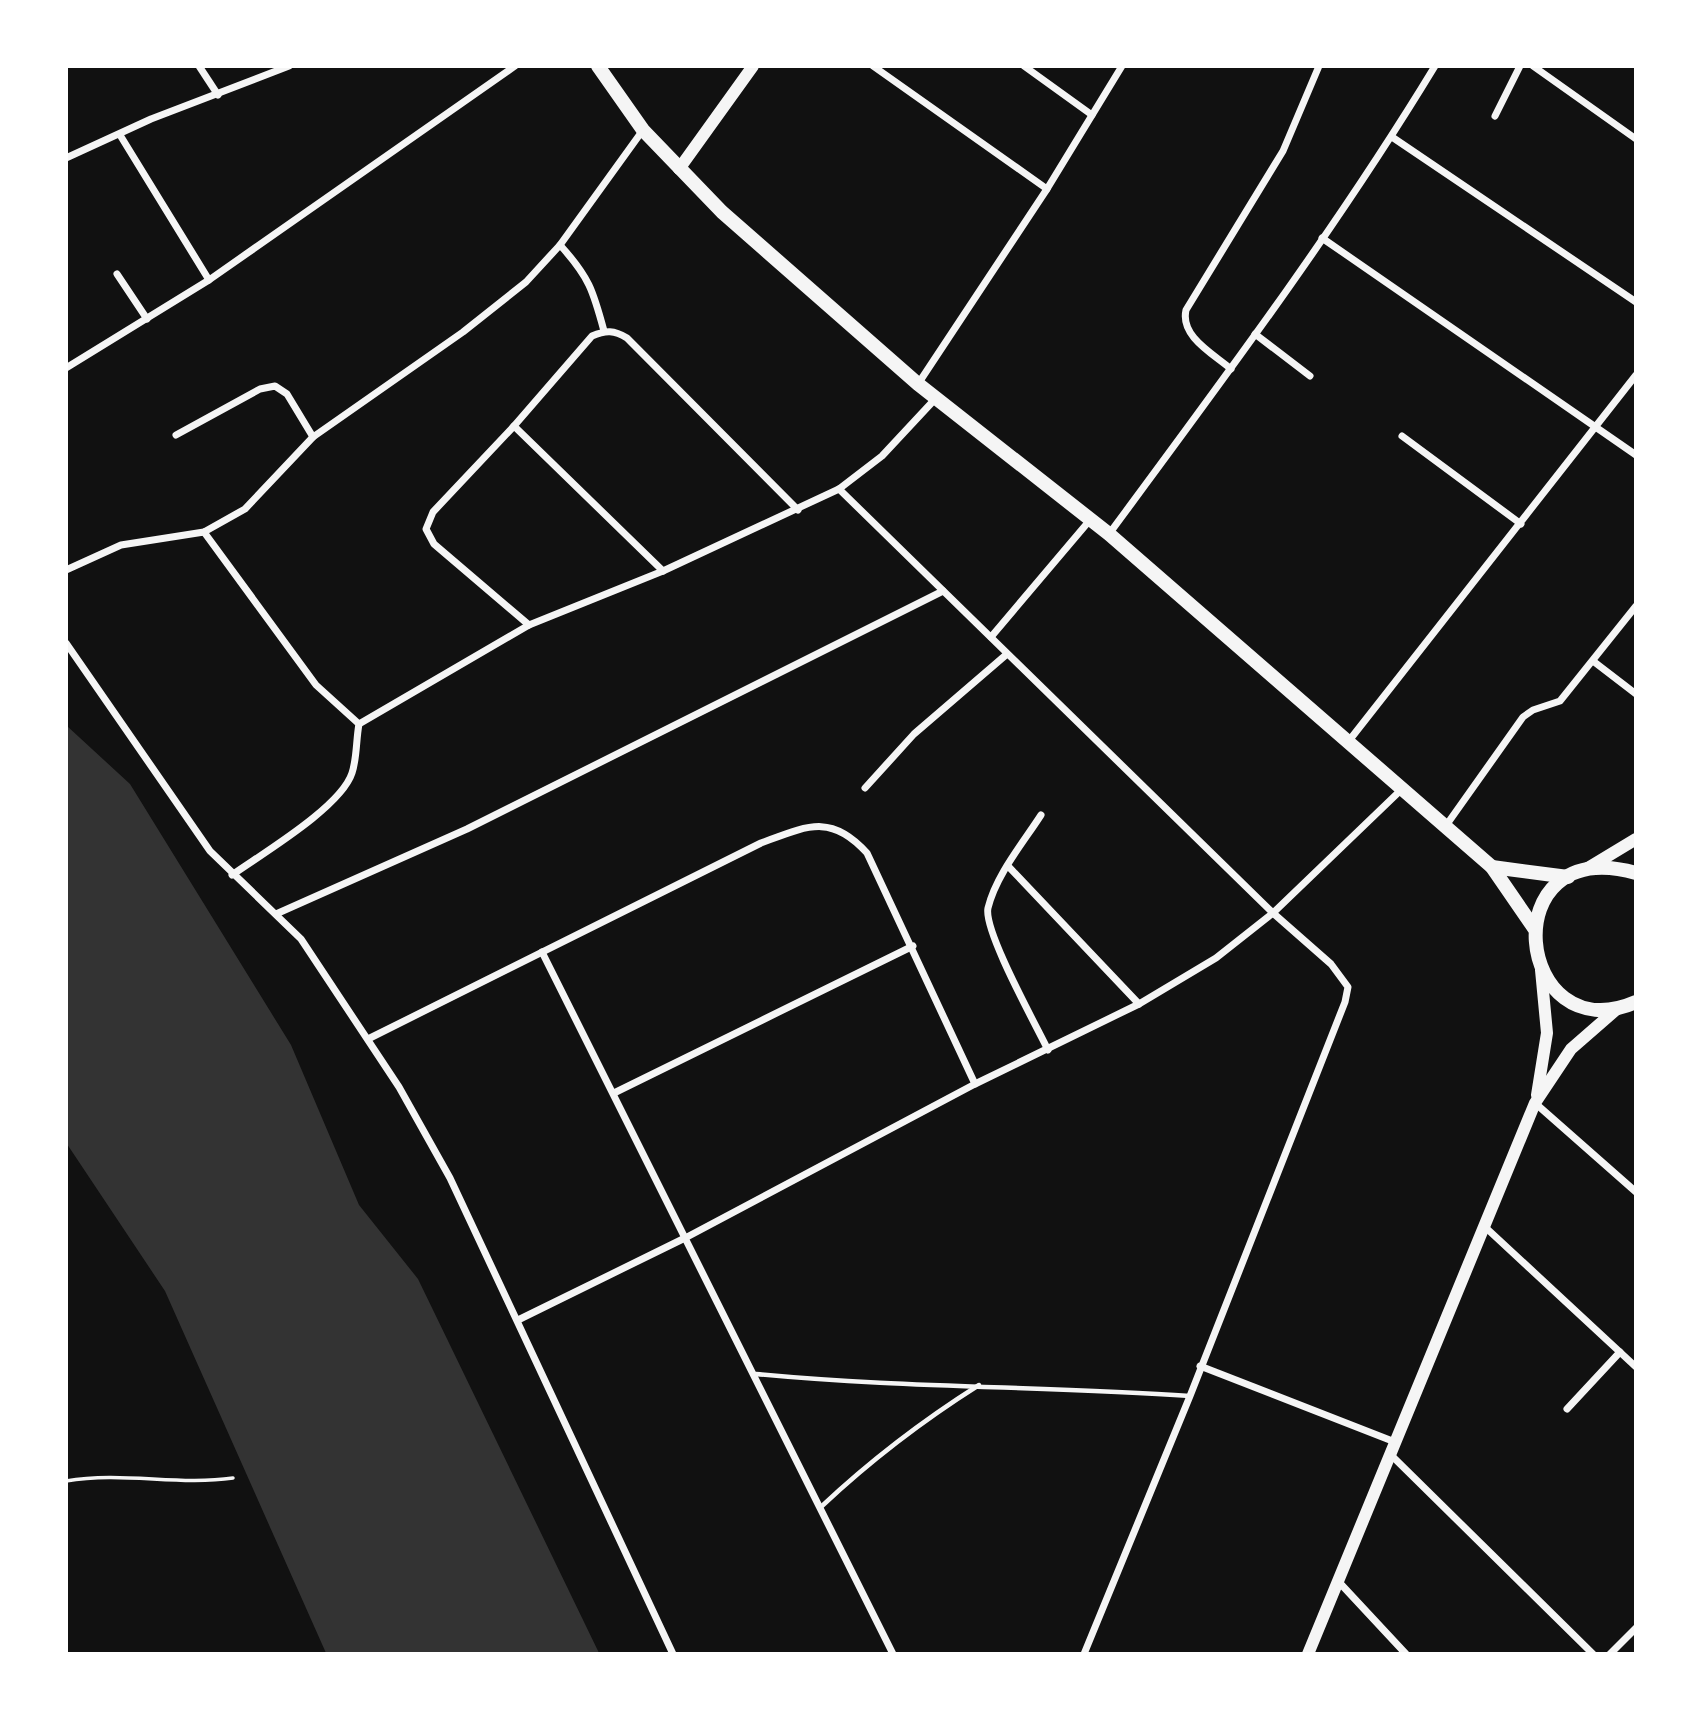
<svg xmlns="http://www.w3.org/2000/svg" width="1702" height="1720" viewBox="0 0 1702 1720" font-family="Quicksand,sans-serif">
<rect width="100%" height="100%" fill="#111"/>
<!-- water -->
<polygon fill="#333" points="67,726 130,784 291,1045 359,1205 418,1279 599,1653 326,1653 165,1291 67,1144"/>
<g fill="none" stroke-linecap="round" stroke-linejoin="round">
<!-- path -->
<path stroke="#f5f5f5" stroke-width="3.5" d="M66,1481C122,1471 177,1486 233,1478"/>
<!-- service -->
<g stroke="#f5f5f5" stroke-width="4.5">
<path d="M756,1374C900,1388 1045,1386 1190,1396"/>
<path d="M822,1506C871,1460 922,1421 979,1385"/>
</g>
<!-- minor -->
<g stroke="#f5f5f5" stroke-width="7">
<polyline points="199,66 218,95"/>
<polyline points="873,66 1047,189"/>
<polyline points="1024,66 1092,115"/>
<polyline points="1533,66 1636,139"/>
<polyline points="1495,116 1520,66"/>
<polyline points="120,135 209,280"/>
<polyline points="1392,137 1636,302"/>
<polyline points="66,158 151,119 289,66"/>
<polyline points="1322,238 1636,455"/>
<path d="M560,245C589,277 593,290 604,331"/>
<polyline points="117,274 147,319"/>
<polyline points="1255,334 1310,376"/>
<polyline points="66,368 209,280 515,66"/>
<path d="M1231,369C1212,353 1180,336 1186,310L1283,151L1319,66"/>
<polyline points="918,384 1047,189 1122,66"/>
<polyline points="514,426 663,571"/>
<polyline points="176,435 260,389 275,386 287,394 313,437"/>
<polyline points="1402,436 1521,524"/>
<polyline points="839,489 1273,913 1331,964 1348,987 1345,1002 1190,1396 1084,1654"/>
<polyline points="204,532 316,685 359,724"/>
<path d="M1109,534C1222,381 1336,229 1435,66"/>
<polyline points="66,570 121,545 204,532 245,509 313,437 463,332 526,282 560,245 643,130"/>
<path d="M529,625L434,544L426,529L433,512L514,426L592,336C606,330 614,330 627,338L798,510"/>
<polyline points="991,637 1090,520"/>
<polyline points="66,643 210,851 301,939 399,1087 450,1178 673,1654"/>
<polyline points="1593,661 1636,694"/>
<polyline points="1348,742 1636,375"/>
<polyline points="865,788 914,734 1007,654"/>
<path d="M1041,815C1023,843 996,875 988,908C983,930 1036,1025 1048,1050"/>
<polyline points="1445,827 1523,717 1533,710 1560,701 1636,606"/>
<polyline points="1008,866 1139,1004"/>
<path d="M232,875C263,853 341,807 352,773C357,758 356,740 359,724L529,625L663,571L839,489L882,456L937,397"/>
<polyline points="276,914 467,829 943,591"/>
<polyline points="542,952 893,1654"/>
<path d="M368,1039L761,843C807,826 831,813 867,853L975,1084"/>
<polyline points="614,1093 913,946"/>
<polyline points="1535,1103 1636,1192"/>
<polyline points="1484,1226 1636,1367"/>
<polyline points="518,1320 687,1237 975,1084 1139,1004 1216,958 1273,913 1402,789"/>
<polyline points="1200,1366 1395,1442"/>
<polyline points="1567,1409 1620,1352"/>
<polyline points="1390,1454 1593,1654"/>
<polyline points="1338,1581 1406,1654"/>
<polyline points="1610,1654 1636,1628"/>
</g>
<!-- tertiary -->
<g stroke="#f5f5f5" stroke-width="12">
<polyline points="679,169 753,66"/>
<polyline points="1588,868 1636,839"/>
<polyline points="1537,1095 1547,1033 1541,970"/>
<polyline points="1308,1654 1535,1103 1571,1049 1618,1008"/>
</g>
<!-- secondary -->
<g stroke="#f5f5f5" stroke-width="14">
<polyline points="598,66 643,130 722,212 918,384 1109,534 1492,867 1534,928"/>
<polyline points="1492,867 1568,877"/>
<path d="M1636,873C1490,832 1515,1054 1636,1002"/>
</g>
</g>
<!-- border -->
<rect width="1702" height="1720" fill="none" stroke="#ffffff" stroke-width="136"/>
</svg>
